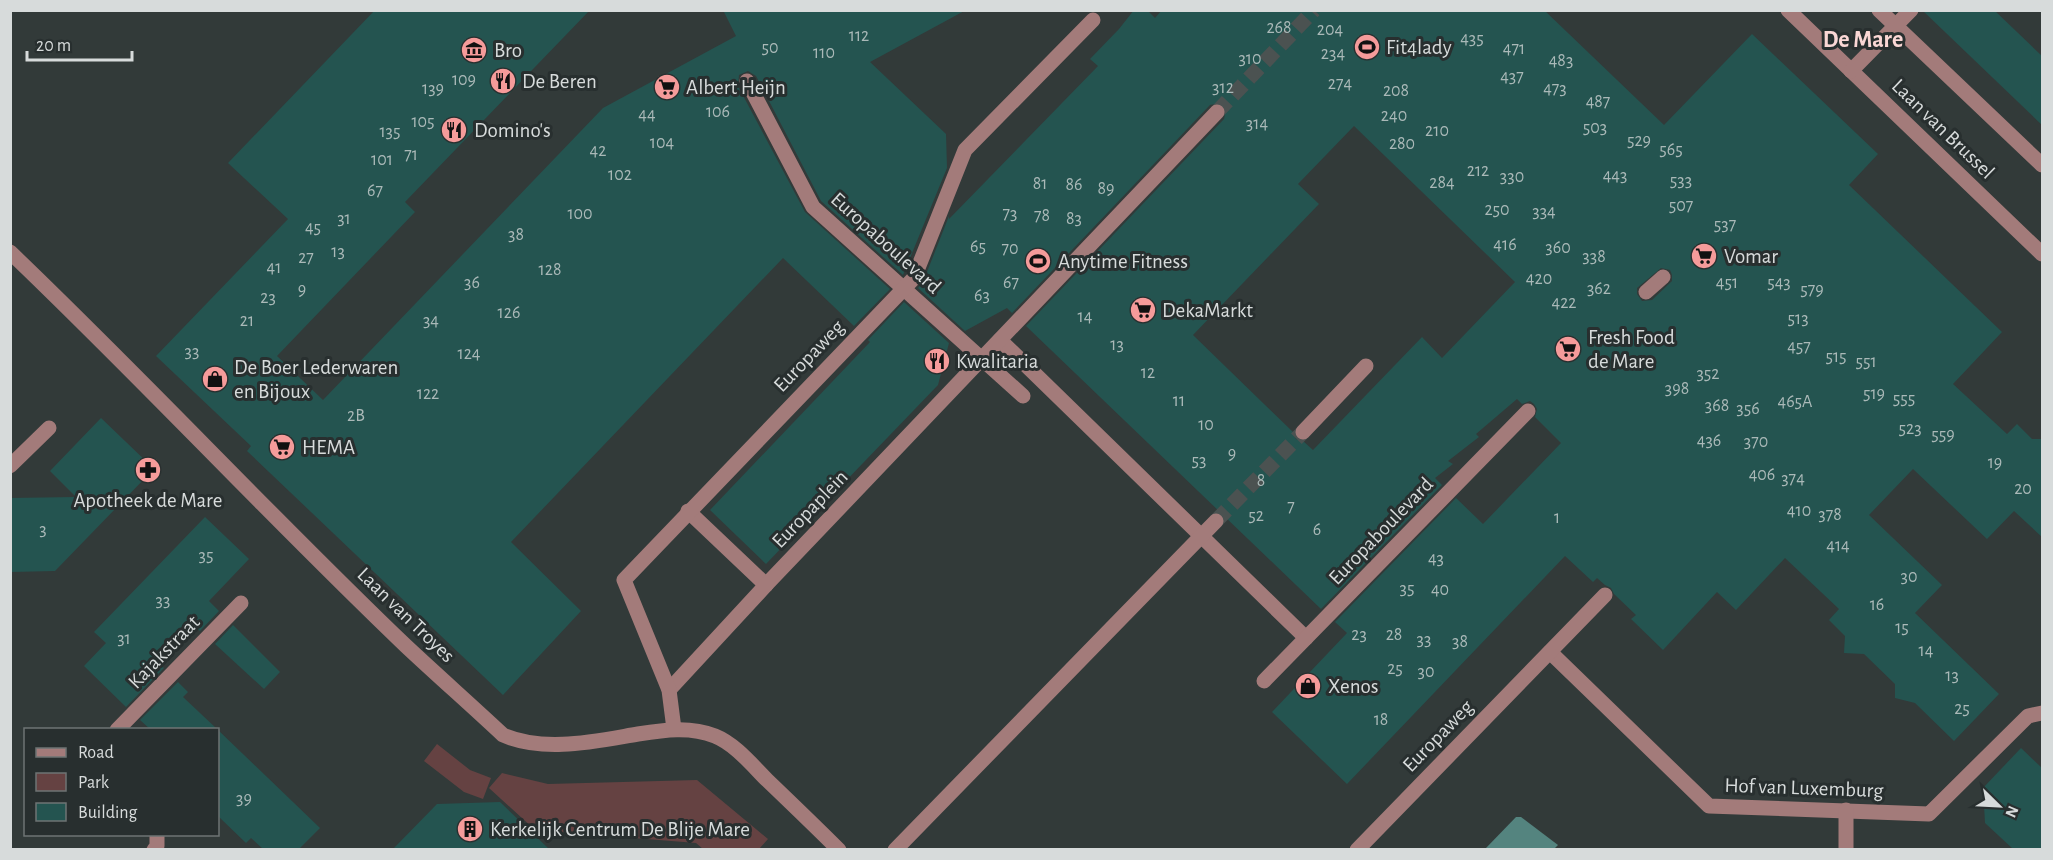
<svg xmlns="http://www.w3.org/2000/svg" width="2053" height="860" viewBox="0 0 2053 860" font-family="'Alegreya Sans',sans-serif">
<rect width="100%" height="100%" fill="#323a39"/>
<!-- green -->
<g fill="#654242">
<polygon points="437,744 470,770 491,778 483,799 464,792 424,761"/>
<polygon points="502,773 548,784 697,780 768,839 759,849 703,849 696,843 535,830 489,788"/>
</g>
<!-- water -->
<polygon fill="#54847f" points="1516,817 1521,817 1558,845 1554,849 1485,849"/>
<!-- building -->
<g fill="#245450" fill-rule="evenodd">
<polygon points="375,10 590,10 405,202 415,212 277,356 323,400 603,108 736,36 723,10 966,10 870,62 946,134 947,168 903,275 821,201 756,76 748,71 739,75 738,86 805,212 890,289 854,326 783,258 511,542 581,611 503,695 247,451 251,446 156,356 288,219 228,163"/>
<path d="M1134,10H1147L1155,18L1162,10H1544L1664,125L1752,34L1878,154L1849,185L2002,332L1953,384L2007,434L2017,424L2032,439H2043V538L2014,511L1987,539L1913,469L1869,515L1942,585L1915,613L1999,694L1954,741L1915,703L1895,698V684L1864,654L1844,653L1845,636L1829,620L1839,609L1785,558L1736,610L1717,592L1663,650L1631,619L1636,615L1614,594L1611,588L1605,585L1597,578L1593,582L1565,556L1347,784L1272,712L1347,633L1335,622L1456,498L1483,524L1561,443L1535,417L1537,409L1534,404L1530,401L1522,404L1517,399L1476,434L1479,437L1448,461L1453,464L1435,478L1442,485L1321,609L1026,326L1224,119L1226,110L1220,103L1210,105L1012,313L1007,308L965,331L918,288L923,282L949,216V219L1098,66L1090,59L1119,29ZM1354,126L1515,282L1442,358L1422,337L1313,450L1303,441L1296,439L1293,432L1193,335L1319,204L1298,184ZM1661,268L1670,270L1672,275V281L1652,300L1642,301L1637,294V288Z"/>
<polygon points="1922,10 1994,10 2043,57 2043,126"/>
<polygon points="904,302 949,343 938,385 766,564 710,510 870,342 868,340"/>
<polygon points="101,418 150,465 143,471 148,475 55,571 10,572 10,498 76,497 50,471"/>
<polygon points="205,517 249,559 209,601 219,611 200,631 190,621 154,659 164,668 126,707 84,666 106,643 94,632"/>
<polygon points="233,625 280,672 264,689 215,644"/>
<polygon points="178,682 188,692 183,697 217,729 150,729 140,720"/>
<polygon points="218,730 320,828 299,849 263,849 251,838 246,843 218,816"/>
<polygon points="2021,748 2043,769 2043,849 2013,849 1985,823 1983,788"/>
<polygon points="500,802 549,849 393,849 437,804"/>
</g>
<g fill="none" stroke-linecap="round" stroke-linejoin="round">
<!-- minor-tunnel -->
<g stroke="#4b5251" stroke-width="15" stroke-dasharray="15 8" stroke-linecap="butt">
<polyline points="1217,112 1314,10"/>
<polyline points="1216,521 1303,432"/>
</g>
<!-- minor -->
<g stroke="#a37b7a" stroke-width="15">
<polyline points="1788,10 2042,254"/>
<polyline points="1879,10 2042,165"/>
<polyline points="1851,71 1911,10"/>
<polyline points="747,81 813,207 1023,396"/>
<path d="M10,252C145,381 272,518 406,646C438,676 471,705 503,735C544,753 596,741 638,734C664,730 690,726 715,736C735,744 752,765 767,780C791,803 815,826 839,850"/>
<polyline points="1646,292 1663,277"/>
<polyline points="1000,340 1306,638"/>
<polyline points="1303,432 1366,366"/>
<polyline points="10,466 49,428"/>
<polyline points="688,511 766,585"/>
<polyline points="1550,652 1709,806 1929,814 2028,716 2042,713"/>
<polyline points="1264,681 1528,411"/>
<polyline points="669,690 766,585 1217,112"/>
<polyline points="674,729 669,690 624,580 914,278 965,150 1093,20"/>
<polyline points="117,730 241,603"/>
<polyline points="154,850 157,846 157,834"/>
<polyline points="895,850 1216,521"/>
<polyline points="1357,850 1605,595"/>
<polyline points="1846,850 1846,810"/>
</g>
</g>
<!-- icons -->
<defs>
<g id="stadium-disc" transform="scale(1.35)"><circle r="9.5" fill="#f59b9a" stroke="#282f2f"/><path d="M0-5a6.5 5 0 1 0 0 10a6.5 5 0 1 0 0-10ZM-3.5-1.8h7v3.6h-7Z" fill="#111"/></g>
<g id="museum-disc" transform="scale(1.35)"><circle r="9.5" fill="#f59b9a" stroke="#282f2f"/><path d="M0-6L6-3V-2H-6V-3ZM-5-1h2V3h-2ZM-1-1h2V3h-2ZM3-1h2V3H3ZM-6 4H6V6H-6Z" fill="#111"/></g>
<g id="restaurant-disc" transform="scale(1.35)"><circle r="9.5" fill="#f59b9a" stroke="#282f2f"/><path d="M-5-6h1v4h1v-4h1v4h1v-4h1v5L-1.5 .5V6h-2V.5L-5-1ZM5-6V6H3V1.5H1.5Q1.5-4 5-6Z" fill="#111"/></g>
<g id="supermarket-disc" transform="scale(1.35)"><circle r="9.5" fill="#f59b9a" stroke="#282f2f"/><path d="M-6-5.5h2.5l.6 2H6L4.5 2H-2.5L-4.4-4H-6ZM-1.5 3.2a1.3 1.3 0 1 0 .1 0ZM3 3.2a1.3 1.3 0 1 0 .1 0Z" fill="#111"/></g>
<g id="shop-disc" transform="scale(1.35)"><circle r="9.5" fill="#f59b9a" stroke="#282f2f"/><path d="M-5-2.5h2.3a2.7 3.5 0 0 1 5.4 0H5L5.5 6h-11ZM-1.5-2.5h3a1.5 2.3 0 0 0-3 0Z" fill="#111"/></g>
<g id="pharmacy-disc" transform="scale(1.35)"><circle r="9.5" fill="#f59b9a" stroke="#282f2f"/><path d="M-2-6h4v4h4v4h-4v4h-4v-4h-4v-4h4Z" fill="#111"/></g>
<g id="building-disc" transform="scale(1.35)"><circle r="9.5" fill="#f59b9a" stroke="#282f2f"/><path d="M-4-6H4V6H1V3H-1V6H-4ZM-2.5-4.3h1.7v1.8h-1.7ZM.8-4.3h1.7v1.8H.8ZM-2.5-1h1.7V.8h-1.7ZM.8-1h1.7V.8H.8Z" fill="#111"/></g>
</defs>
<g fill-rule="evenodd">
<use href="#stadium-disc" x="1367" y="47"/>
<use href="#museum-disc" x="474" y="50"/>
<use href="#restaurant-disc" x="503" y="81"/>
<use href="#supermarket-disc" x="667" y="87"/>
<use href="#restaurant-disc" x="454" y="130"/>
<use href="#supermarket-disc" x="1704" y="256"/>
<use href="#stadium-disc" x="1038" y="261"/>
<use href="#supermarket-disc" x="1143" y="310"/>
<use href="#supermarket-disc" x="1568" y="349"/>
<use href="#restaurant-disc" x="937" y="361"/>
<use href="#shop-disc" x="215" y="379"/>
<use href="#supermarket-disc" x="282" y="447"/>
<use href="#pharmacy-disc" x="148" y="470"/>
<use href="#shop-disc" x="1308" y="686"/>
<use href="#building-disc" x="470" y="829"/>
</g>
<g text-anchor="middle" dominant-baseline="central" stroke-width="6" stroke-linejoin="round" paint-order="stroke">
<!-- number labels -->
<g font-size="18" fill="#aab9b8">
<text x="1279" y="28">268</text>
<text x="1330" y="30">204</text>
<text x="859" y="36">112</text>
<text x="1472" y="39">435</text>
<text x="770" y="48">50</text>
<text x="1514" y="49">471</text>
<text x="824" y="53">110</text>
<text x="1333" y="54">234</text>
<text x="1250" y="59">310</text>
<text x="1561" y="61">483</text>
<text x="1512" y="77">437</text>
<text x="464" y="80">109</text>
<text x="1340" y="84">274</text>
<text x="1223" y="88">312</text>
<text x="433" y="89">139</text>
<text x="1555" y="89">473</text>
<text x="1396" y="91">208</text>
<text x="1598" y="102">487</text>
<text x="718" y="112">106</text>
<text x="647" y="115">44</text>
<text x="1394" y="116">240</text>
<text x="423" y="122">105</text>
<text x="1257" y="124">314</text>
<text x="1595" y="128">503</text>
<text x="1437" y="131">210</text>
<text x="390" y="132">135</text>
<text x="1639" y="141">529</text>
<text x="662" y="143">104</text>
<text x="1402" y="144">280</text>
<text x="1671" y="150">565</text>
<text x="598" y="151">42</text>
<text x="411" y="155">71</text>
<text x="382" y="160">101</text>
<text x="1478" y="171">212</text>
<text x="620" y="175">102</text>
<text x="1615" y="176">443</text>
<text x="1512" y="177">330</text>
<text x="1681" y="181">533</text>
<text x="1442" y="183">284</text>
<text x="1040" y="184">81</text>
<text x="1074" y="185">86</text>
<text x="1106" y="189">89</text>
<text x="375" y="191">67</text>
<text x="1681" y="206">507</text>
<text x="1497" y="210">250</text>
<text x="1544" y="212">334</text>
<text x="580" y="214">100</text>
<text x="1010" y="214">73</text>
<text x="1042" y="216">78</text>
<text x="344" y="219">31</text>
<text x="1074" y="219">83</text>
<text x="1725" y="225">537</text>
<text x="313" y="228">45</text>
<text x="516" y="235">38</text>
<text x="1505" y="245">416</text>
<text x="978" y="247">65</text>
<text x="1558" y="248">360</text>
<text x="1010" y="249">70</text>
<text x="338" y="252">13</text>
<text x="1594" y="257">338</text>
<text x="306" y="258">27</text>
<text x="274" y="268">41</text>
<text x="550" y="270">128</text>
<text x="1539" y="279">420</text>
<text x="472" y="283">36</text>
<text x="1011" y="283">67</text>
<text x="1727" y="283">451</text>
<text x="1779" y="283">543</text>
<text x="1599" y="289">362</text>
<text x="302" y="290">9</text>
<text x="1812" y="290">579</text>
<text x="982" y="296">63</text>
<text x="268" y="298">23</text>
<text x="1564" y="303">422</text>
<text x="509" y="313">126</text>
<text x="1085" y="317">14</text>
<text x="1798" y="319">513</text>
<text x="247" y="321">21</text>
<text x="431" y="321">34</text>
<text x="1117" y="345">13</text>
<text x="1799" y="347">457</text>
<text x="192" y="352">33</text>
<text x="469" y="354">124</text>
<text x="1836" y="357">515</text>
<text x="1866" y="362">551</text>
<text x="1148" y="373">12</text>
<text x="1708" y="374">352</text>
<text x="1677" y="389">398</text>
<text x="428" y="394">122</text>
<text x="1874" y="394">519</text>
<text x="1904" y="399">555</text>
<text x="1179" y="401">11</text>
<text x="1795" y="402">465A</text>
<text x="1717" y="406">368</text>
<text x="1748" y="409">356</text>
<text x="356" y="416">2B</text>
<text x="1206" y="425">10</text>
<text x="1910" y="429">523</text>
<text x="1943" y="435">559</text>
<text x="1709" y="441">436</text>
<text x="1756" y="442">370</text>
<text x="1232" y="454">9</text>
<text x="1199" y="461">53</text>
<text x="1995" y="463">19</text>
<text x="1762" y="475">406</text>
<text x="1793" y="479">374</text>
<text x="1261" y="481">8</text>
<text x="2023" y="489">20</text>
<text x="1291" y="507">7</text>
<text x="1799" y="511">410</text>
<text x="1830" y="515">378</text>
<text x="1256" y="516">52</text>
<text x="1557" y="518">1</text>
<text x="43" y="530">3</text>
<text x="1317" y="530">6</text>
<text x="1838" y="546">414</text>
<text x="206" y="556">35</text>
<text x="1436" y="559">43</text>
<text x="1909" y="577">30</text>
<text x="1407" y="589">35</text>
<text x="1440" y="590">40</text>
<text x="163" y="601">33</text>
<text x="1877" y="605">16</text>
<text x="1902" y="628">15</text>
<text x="1359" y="635">23</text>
<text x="1394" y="635">28</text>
<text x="124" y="639">31</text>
<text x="1424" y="640">33</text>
<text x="1460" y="642">38</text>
<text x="1926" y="651">14</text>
<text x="1395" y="669">25</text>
<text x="1426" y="672">30</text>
<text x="1952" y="676">13</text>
<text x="1962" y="709">25</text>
<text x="1381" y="720">18</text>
<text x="244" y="799">39</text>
</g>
<!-- poi labels -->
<g font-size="21" fill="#d7dbdb" stroke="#282f2f" text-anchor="start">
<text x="1386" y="47">Fit4lady</text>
<text x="494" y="50">Bro</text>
<text x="522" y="81">De Beren</text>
<text x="686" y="87">Albert Heijn</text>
<text x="474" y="130">Domino's</text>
<text x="1724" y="256">Vomar</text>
<text x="1058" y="261">Anytime Fitness</text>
<text x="1162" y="310">DekaMarkt</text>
<text x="1588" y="337">Fresh Food<tspan x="1588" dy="24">de Mare</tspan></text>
<text x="956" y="361">Kwalitaria</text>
<text x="234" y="367">De Boer Lederwaren<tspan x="234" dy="24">en Bijoux</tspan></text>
<text x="302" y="447">HEMA</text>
<text x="148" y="500" text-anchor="middle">Apotheek de Mare</text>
<text x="1328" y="686">Xenos</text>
<text x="490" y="829">Kerkelijk Centrum De Blije Mare</text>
</g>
<!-- street labels -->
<g font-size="21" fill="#d7dbdb" stroke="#282f2f">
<text transform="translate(1943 129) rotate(44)">Laan van Brussel</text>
<text transform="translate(886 243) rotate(42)">Europaboulevard</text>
<text transform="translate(809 356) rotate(-46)">Europaweg</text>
<text transform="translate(810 509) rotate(-46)">Europaplein</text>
<text transform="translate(1381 531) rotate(-46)">Europaboulevard</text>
<text transform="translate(406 615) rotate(44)">Laan van Troyes</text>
<text transform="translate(164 652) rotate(-46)">Kajakstraat</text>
<text transform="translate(1438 736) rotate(-46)">Europaweg</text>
<text transform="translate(1804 788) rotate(2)">Hof van Luxemburg</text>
</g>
<!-- quarter labels -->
<g font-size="24" font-weight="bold" fill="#fad7d5" stroke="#282f2f">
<text x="1863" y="40">De Mare</text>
</g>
</g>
<!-- border -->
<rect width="2053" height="860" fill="none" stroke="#d7dbdb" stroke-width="24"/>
<!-- legend -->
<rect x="24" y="728" width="195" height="108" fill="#282f2f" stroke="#6e7474" stroke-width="1.5"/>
<rect x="36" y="748" width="30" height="9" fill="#a37b7a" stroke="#6e7474" stroke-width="1.5"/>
<text x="78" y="758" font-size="18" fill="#d7dbdb">Road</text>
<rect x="36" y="773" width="30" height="18" fill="#654242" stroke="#6e7474" stroke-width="1.5"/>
<text x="78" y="788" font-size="18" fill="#d7dbdb">Park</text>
<rect x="36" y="803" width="30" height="18" fill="#245450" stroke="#6e7474" stroke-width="1.5"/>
<text x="78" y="818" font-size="18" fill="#d7dbdb">Building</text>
<!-- north arrow -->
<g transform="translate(1999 806) rotate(114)" stroke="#282f2f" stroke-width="4.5" paint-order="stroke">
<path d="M0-4.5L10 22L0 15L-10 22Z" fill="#d7dbdb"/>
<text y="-9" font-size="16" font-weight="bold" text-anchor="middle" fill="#d7dbdb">N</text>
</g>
<!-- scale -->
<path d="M27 51v9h105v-9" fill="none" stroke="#d7dbdb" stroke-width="3"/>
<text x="36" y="51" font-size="18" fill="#d7dbdb" stroke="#282f2f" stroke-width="4.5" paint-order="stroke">20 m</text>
</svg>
